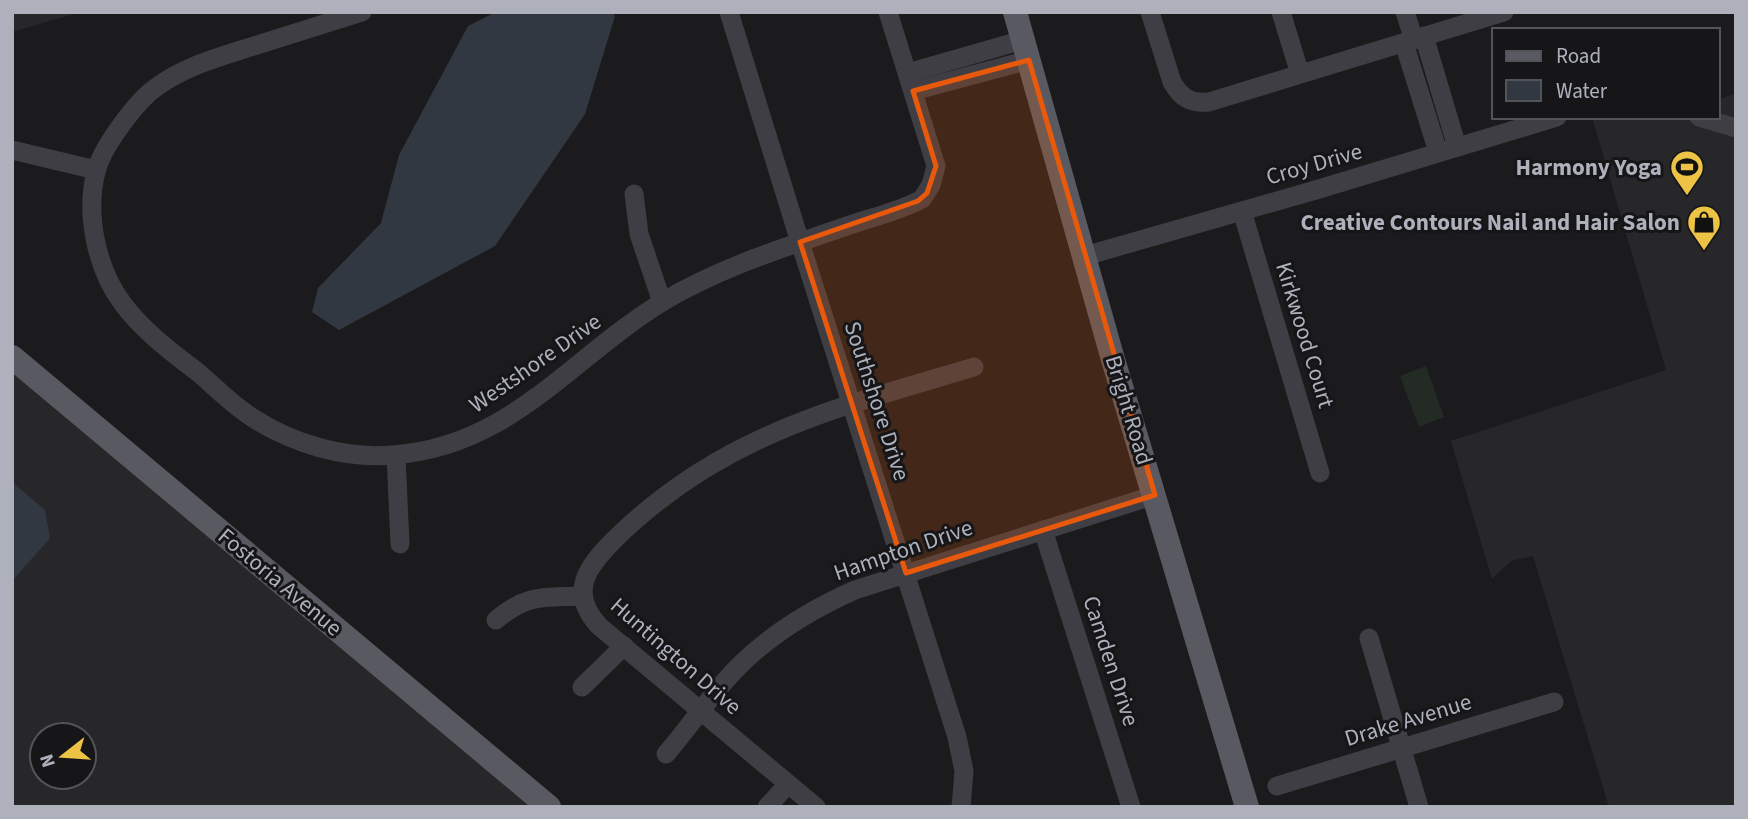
<svg xmlns="http://www.w3.org/2000/svg" width="1748" height="819" viewBox="0 0 1748 819" font-family="'Source Sans 3',sans-serif">
<rect width="100%" height="100%" fill="#1b1b1d"/>
<!-- built -->
<g fill="#27272a" fill-rule="evenodd">
<polygon points="12,12 81,12 12,32"/>
<polygon points="1736,93 1736,807 1609,807 1533,556 1511,561 1492,579 1451,441 1666,370 1592,117 1718,117 1718,100"/>
<path d="M12,368L531,807H12ZM42,735H84V777H42Z"/>
</g>
<!-- green -->
<polygon fill="#232b24" points="1426,366 1444,417 1419,427 1400,376"/>
<!-- water -->
<g fill="#313841">
<polygon points="496,12 612,12 615,16 585,114 495,246 339,330 312,312 318,288 381,223 399,155 468,26"/>
<polygon points="12,482 45,510 50,538 12,581"/>
</g>
<g fill="none" stroke-linecap="round" stroke-linejoin="round">
<!-- minor -->
<g stroke="#3e3e44" stroke-width="19">
<path d="M362,12C327,23 292,34 257,45C219,57 180,67 150,92C132,108 101,149 96,172C85,215 97,270 123,304C144,332 173,353 200,374C217,389 234,406 253,418C293,444 345,459 392,455C511,447 570,358 664,301C719,268 783,248 844,227C869,218 898,212 922,199L931,185L936,166L888,12"/>
<polyline points="729,12 800,242 957,737 964,771 961,807"/>
<path d="M1150,12L1172,82C1181,98 1191,104 1209,102L1504,12"/>
<polyline points="1281,12 1300,74"/>
<polyline points="1405,12 1414,40"/>
<polyline points="1424,36 1457,147"/>
<polyline points="1404,43 1438,152"/>
<polyline points="908,73 1023,40"/>
<polyline points="913,91 1029,60"/>
<polyline points="1699,117 1736,128"/>
<polyline points="12,150 96,170"/>
<polyline points="634,194 639,234 662,302"/>
<polyline points="1242,211 1320,473"/>
<polyline points="1085,256 1319,189 1557,117"/>
<polyline points="396,455 400,544"/>
<polyline points="1043,530 1131,807"/>
<path d="M496,620C528,593 544,598 583,596"/>
<polyline points="1369,638 1419,807"/>
<polyline points="582,687 624,646"/>
<path d="M666,754C690,726 712,693 738,667C772,633 812,609 855,590L1155,495"/>
<polyline points="1277,786 1554,702"/>
<polyline points="767,807 788,784"/>
<path d="M816,807L599,626C568,592 587,567 614,540C720,435 836,408 974,367"/>
</g>
<!-- major -->
<g stroke="#585961" stroke-width="24">
<polyline points="1015,12 1112,356 1247,807"/>
<polyline points="12,357 549,807"/>
</g>
</g>
<!-- marked area -->
<path fill="#e8590c" fill-opacity="0.2" stroke="#e8590c" stroke-width="5" stroke-linejoin="round" d="M1029,60L1155,495L906,573L800,242L918,201L927,193L936,166L913,91Z"/>
<!-- icons -->
<defs>
<g id="stadium-pin" transform="scale(1.75)"><path d="M0 17L-7.5 6A9.5 9.5 0 1 1 7.5 6Z" fill="#ecc344" stroke="#161618"/><path d="M0-5a6.5 5 0 1 0 0 10a6.5 5 0 1 0 0-10ZM-3.5-1.8h7v3.6h-7Z" fill="#111"/></g>
<g id="shop-pin" transform="scale(1.75)"><path d="M0 17L-7.5 6A9.5 9.5 0 1 1 7.5 6Z" fill="#ecc344" stroke="#161618"/><path d="M-5-2.5h2.3a2.7 3.5 0 0 1 5.4 0H5L5.5 6h-11ZM-1.5-2.5h3a1.5 2.3 0 0 0-3 0Z" fill="#111"/></g>
</defs>
<g fill-rule="evenodd">
<use href="#stadium-pin" x="1687" y="167"/>
<use href="#shop-pin" x="1704" y="222"/>
</g>
<g text-anchor="middle" dominant-baseline="central" stroke-width="6" stroke-linejoin="round" paint-order="stroke">
<!-- street labels -->
<g font-size="23" fill="#aeb1bc" stroke="#161618">
<text transform="translate(1314 164) rotate(-16)">Croy Drive</text>
<text transform="translate(1305 335) rotate(73)">Kirkwood Court</text>
<text transform="translate(535 363) rotate(-35)">Westshore Drive</text>
<text transform="translate(877 401) rotate(72)">Southshore Drive</text>
<text transform="translate(1129 410) rotate(73)">Bright Road</text>
<text transform="translate(903 550) rotate(-19)">Hampton Drive</text>
<text transform="translate(280 582) rotate(40)">Fostoria Avenue</text>
<text transform="translate(676 656) rotate(41)">Huntington Drive</text>
<text transform="translate(1111 661) rotate(72)">Camden Drive</text>
<text transform="translate(1408 720) rotate(-17)">Drake Avenue</text>
</g>
<!-- poi labels -->
<g font-size="23" font-weight="bold" fill="#aeb1bc" stroke="#161618" text-anchor="end">
<text x="1662" y="167">Harmony Yoga</text>
<text x="1680" y="222">Creative Contours Nail and Hair Salon</text>
</g>
</g>
<!-- border -->
<rect width="1748" height="819" fill="none" stroke="#aeb1bc" stroke-width="28"/>
<!-- legend -->
<rect x="1492" y="28" width="228" height="91" fill="#161618" stroke="#53545a" stroke-width="2"/>
<rect x="1506" y="51" width="35" height="10" fill="#585961" stroke="#53545a" stroke-width="2"/>
<text x="1556" y="63" font-size="21" fill="#aeb1bc">Road</text>
<rect x="1506" y="80" width="35" height="21" fill="#313841" stroke="#53545a" stroke-width="2"/>
<text x="1556" y="98" font-size="21" fill="#aeb1bc">Water</text>
<!-- north arrow -->
<g transform="translate(63 756) rotate(253)"><circle r="33" fill="#161618" stroke="#53545a" stroke-width="2"/>
<path d="M0-5L12 26L0 18L-12 26Z" fill="#ecc344"/>
<text y="-10" font-size="19" font-weight="bold" text-anchor="middle" fill="#aeb1bc">N</text>
</g>
</svg>
